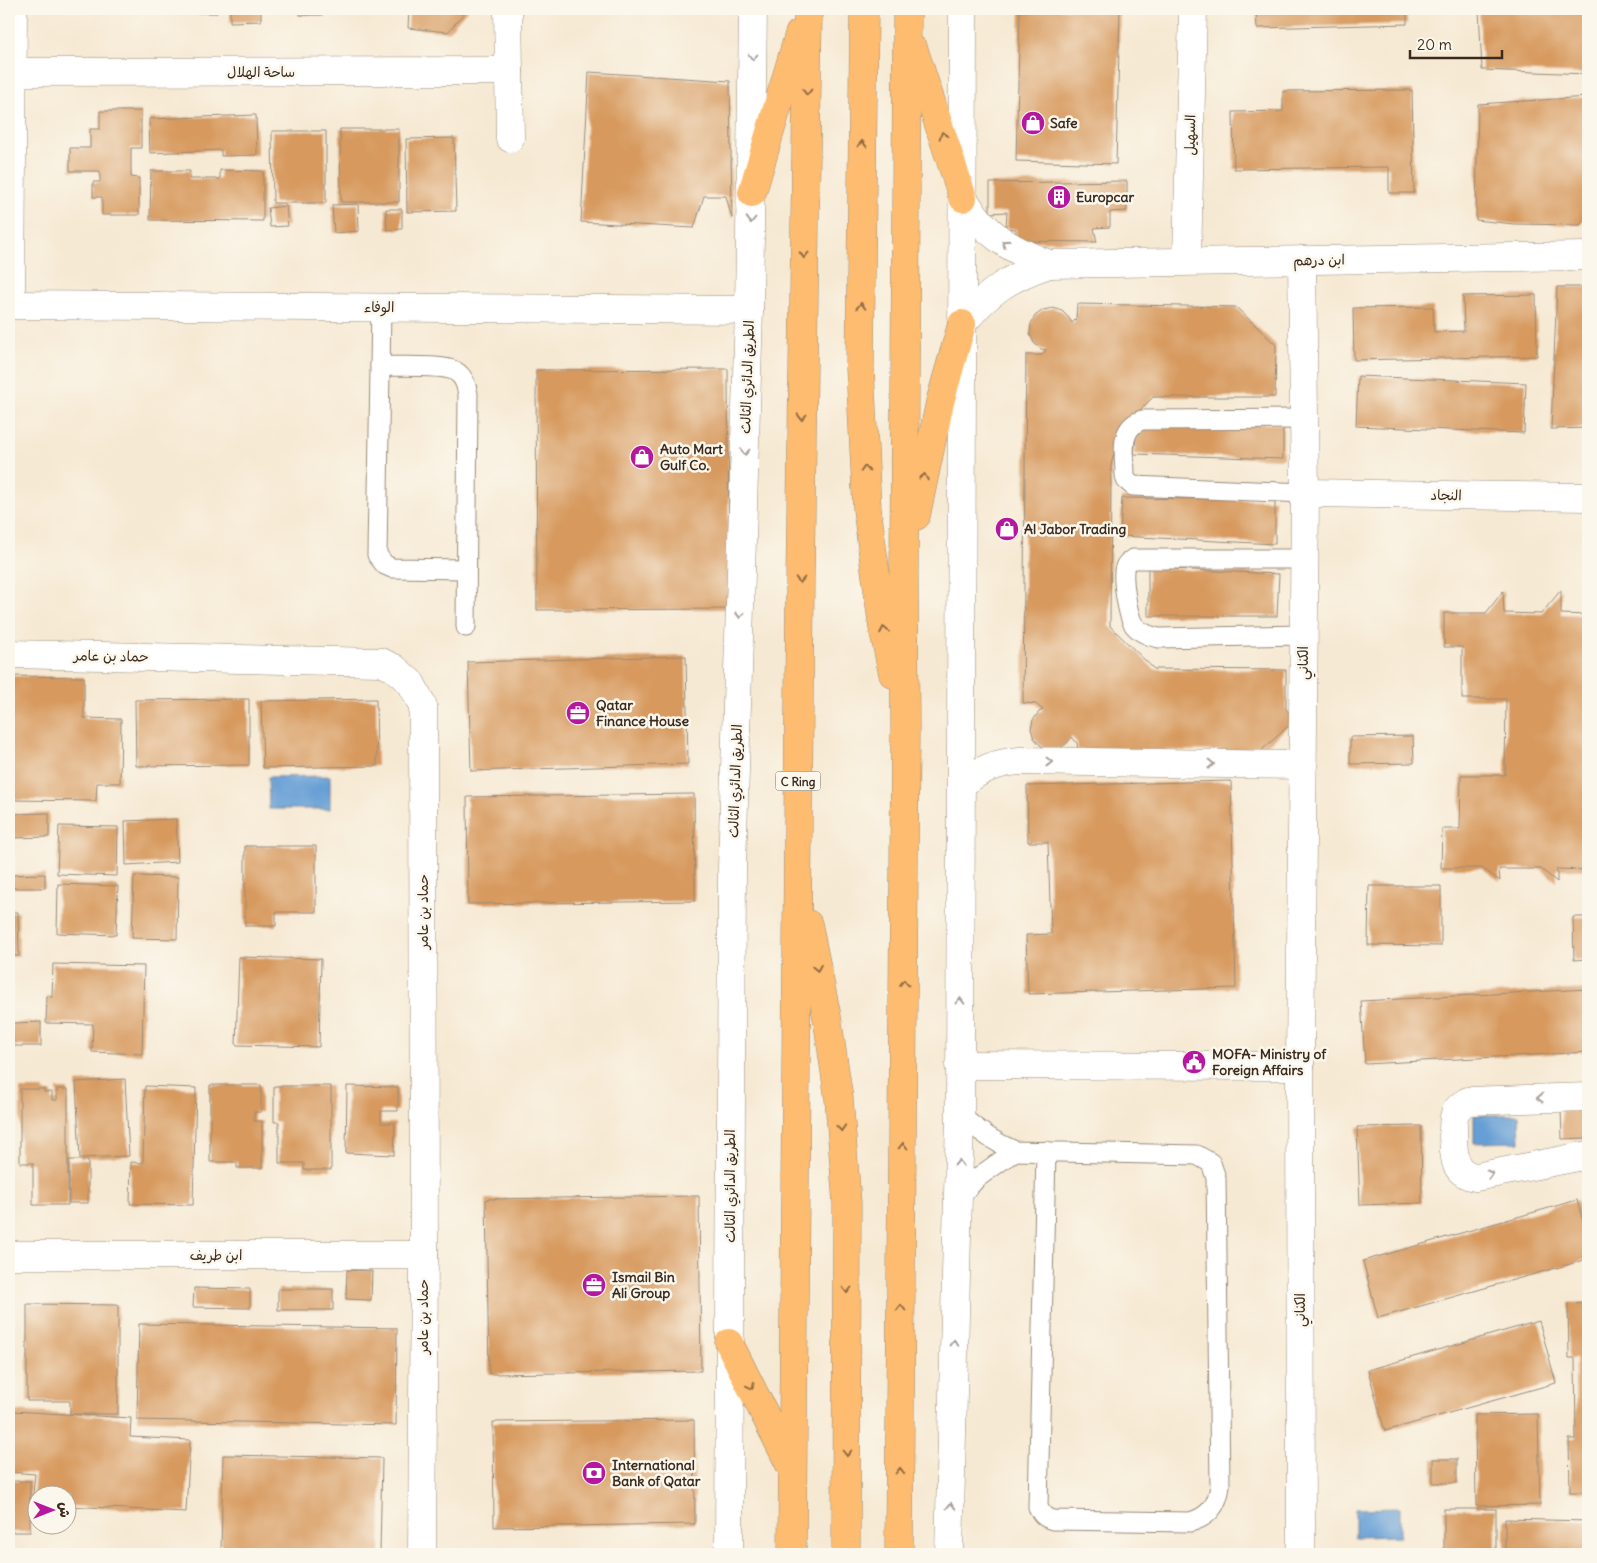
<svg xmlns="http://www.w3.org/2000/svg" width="1597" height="1563" viewBox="0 0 1597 1563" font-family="Delius,'Playpen Sans Arabic',sans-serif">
<rect width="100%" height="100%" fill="#fbf7ec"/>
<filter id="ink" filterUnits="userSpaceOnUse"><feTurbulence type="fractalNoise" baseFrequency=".02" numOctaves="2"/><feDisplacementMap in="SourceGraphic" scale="10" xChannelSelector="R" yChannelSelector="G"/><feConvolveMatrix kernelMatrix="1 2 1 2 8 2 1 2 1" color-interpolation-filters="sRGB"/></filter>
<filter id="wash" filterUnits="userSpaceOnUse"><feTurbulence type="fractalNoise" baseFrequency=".0096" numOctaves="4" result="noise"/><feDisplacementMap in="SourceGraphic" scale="20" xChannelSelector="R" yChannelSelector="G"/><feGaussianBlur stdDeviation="1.12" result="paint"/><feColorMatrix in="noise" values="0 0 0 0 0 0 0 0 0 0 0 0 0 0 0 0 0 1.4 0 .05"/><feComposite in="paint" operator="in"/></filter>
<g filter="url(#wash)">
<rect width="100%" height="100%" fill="#f6e9d3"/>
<!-- water -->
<g fill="#669fd5" stroke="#50647a">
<polygon points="330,776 330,809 269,809 268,777"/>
<polygon points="1474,1115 1519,1115 1520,1142 1474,1143"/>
<polygon points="1400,1508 1400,1536 1355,1537 1355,1509"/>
</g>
<g id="blocks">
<!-- building -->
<g fill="#d7995d">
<rect x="189" y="9" width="28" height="4"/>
<polygon points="230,9 261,9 261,21 230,22"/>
<rect x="300" y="9" width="22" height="6"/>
<polygon points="409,9 468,9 448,32 408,28"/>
<polygon points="1020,9 1120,9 1116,164 1016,161"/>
<polygon points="1256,9 1407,9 1407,24 1257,28"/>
<polygon points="1479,9 1588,9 1588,74 1482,70"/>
<polygon points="589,72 730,81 732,219 726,196 704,196 694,228 581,222"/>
<polygon points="1412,90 1414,193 1389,193 1389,167 1234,169 1233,112 1283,111 1283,91"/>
<polygon points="1588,97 1588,216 1580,225 1514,224 1476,220 1478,104"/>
<polygon points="100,111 141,111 141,148 131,148 131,177 139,178 139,215 102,215 102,197 93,197 93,182 100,182 100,171 70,171 70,148 90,148 90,129 100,129"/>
<polygon points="256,115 257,155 221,156 221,150 150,153 149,119"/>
<polygon points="340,129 399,129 399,202 341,202"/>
<polygon points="272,131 326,131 326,203 273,203"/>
<polygon points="454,138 456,211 407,212 406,139"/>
<polygon points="220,170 263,171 263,221 150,220 151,171 190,171 189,179 220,179"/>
<polygon points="1127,181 1127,211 1110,212 1110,227 1094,228 1097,242 1016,241 1016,229 1006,228 1007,212 990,213 990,183"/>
<polygon points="358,204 359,231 334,233 332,205"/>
<polygon points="286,206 288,226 270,227 268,208"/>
<polygon points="386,209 402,209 402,229 387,230"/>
<polygon points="1557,287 1588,287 1588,428 1551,429"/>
<polygon points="1536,295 1537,356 1354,360 1353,308 1433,307 1434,332 1464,331 1463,296"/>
<polygon points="1077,304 1236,307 1276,345 1275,397 1153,397 1120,430 1111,465 1110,626 1154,669 1286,670 1286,709 1295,720 1261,751 1078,750 1077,743 1072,737 1066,744 1058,749 1048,750 1040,745 1034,738 1031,729 1033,720 1039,712 1043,710 1036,704 1023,703 1026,355 1042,355 1046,350 1041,349 1034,343 1030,334 1031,324 1035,316 1043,310 1053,308 1062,311 1069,318 1072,323 1076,319"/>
<polygon points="728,369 729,609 537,610 536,370"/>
<polygon points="1358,376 1526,383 1524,433 1356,426"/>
<polygon points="1138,422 1283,424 1283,459 1134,454"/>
<polygon points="1122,498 1275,500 1275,544 1120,536"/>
<polygon points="1148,568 1279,574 1277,616 1148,616"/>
<polygon points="1561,590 1561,614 1588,615 1588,870 1557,869 1557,882 1541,869 1499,869 1500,881 1482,868 1441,868 1442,829 1460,829 1461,775 1505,775 1506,699 1462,699 1462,647 1444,647 1444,613 1486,613 1503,591 1504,613 1541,614"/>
<polygon points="686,656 688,764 471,771 468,662"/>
<polygon points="11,676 84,677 84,718 121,719 120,783 97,783 96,801 9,800"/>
<polygon points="249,699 249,765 136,766 135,700"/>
<polygon points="376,699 377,766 263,768 261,701"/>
<polygon points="1413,736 1414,763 1350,764 1350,737"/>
<polygon points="1231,781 1236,988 1028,994 1026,935 1051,934 1048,842 1028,842 1027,786"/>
<polygon points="694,794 695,901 468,904 467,797"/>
<polygon points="49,813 49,837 9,838 9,814"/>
<polygon points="176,819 178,862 126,865 125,821"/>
<polygon points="59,826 118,827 117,876 57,874"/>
<polygon points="245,846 316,846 316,912 276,912 276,926 245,926"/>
<polygon points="45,874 45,888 9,888 9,875"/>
<polygon points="134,876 178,877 177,939 132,938"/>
<polygon points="58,884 118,886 116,935 57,933"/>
<polygon points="1369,886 1441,886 1441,946 1368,945"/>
<polygon points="9,912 18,912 19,956 9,956"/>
<polygon points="1573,917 1588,917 1588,959 1574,960"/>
<polygon points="239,957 321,959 319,1047 236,1045"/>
<polygon points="53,964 144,966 142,1054 92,1052 93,1024 46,1023 47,996 52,997"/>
<polygon points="1588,989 1588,1052 1365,1064 1361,1001"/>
<polygon points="41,1022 41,1046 12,1046 12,1023"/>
<polygon points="125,1079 129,1156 80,1158 76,1082"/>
<polygon points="210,1085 261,1085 261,1112 254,1112 254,1121 262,1121 262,1168 237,1168 237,1162 210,1162"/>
<polygon points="145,1086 196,1088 193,1205 130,1204 131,1162 143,1163"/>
<polygon points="274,1086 331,1086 331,1170 304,1170 304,1163 279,1163 279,1122 274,1122"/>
<polygon points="347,1086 398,1087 398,1111 381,1111 381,1123 395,1123 394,1155 346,1153"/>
<polygon points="20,1089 44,1089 44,1092 52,1092 52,1100 57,1100 57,1089 68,1089 68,1205 33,1205 33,1163 20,1163"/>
<polygon points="1588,1108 1588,1138 1562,1139 1561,1109"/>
<polygon points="1421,1126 1422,1203 1360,1205 1357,1127"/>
<rect x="69" y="1160" width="19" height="43"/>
<polygon points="699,1196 701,1371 489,1374 486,1199"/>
<polygon points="1577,1200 1588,1239 1588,1259 1378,1318 1363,1261"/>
<polygon points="347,1270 372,1271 371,1300 346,1299"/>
<polygon points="194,1288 250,1289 250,1308 193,1307"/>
<rect x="278" y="1289" width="55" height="21"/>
<polygon points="1588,1302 1588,1492 1570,1492 1569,1439 1576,1439 1575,1358 1569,1358 1568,1303"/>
<polygon points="27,1304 118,1305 118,1414 70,1414 70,1401 27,1401"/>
<polygon points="1539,1321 1556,1383 1385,1431 1368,1370"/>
<polygon points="139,1324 397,1328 396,1425 137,1420"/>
<polygon points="13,1411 131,1418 130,1437 190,1440 186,1512 68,1506 68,1496 38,1496 38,1504 32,1504 35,1474 9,1472"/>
<polygon points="1538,1414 1540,1505 1476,1506 1475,1415"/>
<polygon points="694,1420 695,1524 494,1527 493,1422"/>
<polygon points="223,1455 382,1458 380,1554 314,1554 314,1552 293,1552 293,1554 221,1554"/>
<rect x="1433" y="1459" width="24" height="24"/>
<rect x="9" y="1481" width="21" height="51"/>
<rect x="1444" y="1509" width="52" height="45"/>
<polygon points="1505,1519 1588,1521 1588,1554 1505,1554"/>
</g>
</g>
</g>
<g filter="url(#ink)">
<use href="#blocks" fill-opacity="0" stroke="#988a78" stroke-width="1"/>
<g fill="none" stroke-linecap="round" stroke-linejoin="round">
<!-- service casing -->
<g stroke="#988a78" stroke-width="21">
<g id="service">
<polyline points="381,307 377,555 385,565 392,568 466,569"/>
<path d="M380,366C396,367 443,364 455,371C464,376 466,385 468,394L466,627"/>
<path d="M1304,419L1142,420C1118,428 1125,455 1125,475L1126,480L1133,486L1305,493"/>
<path d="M1304,635L1159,638C1149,636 1140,633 1134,625C1128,617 1121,576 1125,567C1126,563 1130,561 1133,559H1304"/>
<path d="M960,1115C977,1130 993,1142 1015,1151L1197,1155L1211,1163L1216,1178L1220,1485C1218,1505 1209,1517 1190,1522L1053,1520C1045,1518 1042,1515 1038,1507L1046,1151"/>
<polyline points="958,1199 977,1178 1015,1151"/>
</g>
</g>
<!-- minor casing -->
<g stroke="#988a78" stroke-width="29">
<g id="minor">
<polyline points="508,9 510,138"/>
<polyline points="13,72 509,71"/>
<polyline points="1187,260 1193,9"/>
<polyline points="9,305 749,310"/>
<polyline points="11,305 13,9"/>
<polyline points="1305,493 1588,497"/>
<polyline points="9,654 381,662 394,668 411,683 423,706 424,1255 422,1554"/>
<path d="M962,784C981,769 995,763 1020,761L1303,765"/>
<polyline points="959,1065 1300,1066"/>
<path d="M1588,1097L1468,1101C1463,1104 1459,1106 1456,1111C1451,1119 1453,1156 1457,1165C1461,1173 1468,1176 1476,1177L1588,1155"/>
<polyline points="9,1255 424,1255"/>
<polyline points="729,1554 732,868 749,310 753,9"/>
<polyline points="949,1554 960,1115 963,9"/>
<polyline points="1301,1554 1300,1066 1305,493 1302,260"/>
</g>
</g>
<!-- tertiary casing -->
<g stroke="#988a78" stroke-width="29">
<g id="tertiary">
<path d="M963,198C986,235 1009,249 1049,264"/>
<path d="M962,324C989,291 1008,278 1049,264L1588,256"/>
</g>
</g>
<!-- trunk casing -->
<g stroke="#988a78" stroke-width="29">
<g id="trunk">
<polyline points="864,9 860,368 867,509 883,628 893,674"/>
<polyline points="914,50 963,198"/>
<polyline points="752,193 799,34"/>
<polyline points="916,516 940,402 962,324"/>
<polyline points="808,924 827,1017 839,1099 847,1203 846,1554"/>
<polyline points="729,1343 790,1465"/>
<polyline points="792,1554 800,582 808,9"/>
<polyline points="899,1554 905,729 904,576 907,9"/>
</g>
</g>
<!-- service -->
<use href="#service" stroke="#fff" stroke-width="19"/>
<!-- minor -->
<use href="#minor" stroke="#fff" stroke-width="28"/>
<!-- tertiary -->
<use href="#tertiary" stroke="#fff" stroke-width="28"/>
<!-- trunk -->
<use href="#trunk" stroke="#fdbc70" stroke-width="28"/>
</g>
<!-- one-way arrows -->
<defs><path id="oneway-chevron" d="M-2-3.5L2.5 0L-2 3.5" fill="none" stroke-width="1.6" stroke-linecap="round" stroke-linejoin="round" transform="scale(1.25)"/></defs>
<g stroke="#a79f9a">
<use href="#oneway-chevron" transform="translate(753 57) rotate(90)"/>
<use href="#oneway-chevron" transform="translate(751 220) rotate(91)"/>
<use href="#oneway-chevron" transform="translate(1005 243) rotate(-147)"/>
<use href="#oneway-chevron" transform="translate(745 452) rotate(92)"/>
<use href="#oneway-chevron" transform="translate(740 615) rotate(92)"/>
<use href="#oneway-chevron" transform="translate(1049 762) rotate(1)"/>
<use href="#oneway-chevron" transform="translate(1211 764) rotate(1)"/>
<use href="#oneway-chevron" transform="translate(960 1001) rotate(-89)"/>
<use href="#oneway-chevron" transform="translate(1540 1098) rotate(178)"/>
<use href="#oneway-chevron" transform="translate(959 1163) rotate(-89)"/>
<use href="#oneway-chevron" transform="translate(1490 1174) rotate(-12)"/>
<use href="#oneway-chevron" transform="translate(954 1343) rotate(-89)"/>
<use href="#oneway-chevron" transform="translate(951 1506) rotate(-89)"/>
</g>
<g stroke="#926c43">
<use href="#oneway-chevron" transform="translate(807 92) rotate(91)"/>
<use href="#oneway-chevron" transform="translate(943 135) rotate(-108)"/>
<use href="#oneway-chevron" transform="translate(862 144) rotate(-89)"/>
<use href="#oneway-chevron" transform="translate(804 255) rotate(91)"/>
<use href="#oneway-chevron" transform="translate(861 306) rotate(-89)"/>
<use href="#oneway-chevron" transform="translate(802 417) rotate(91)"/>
<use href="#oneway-chevron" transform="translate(865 469) rotate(-93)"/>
<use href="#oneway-chevron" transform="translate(924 477) rotate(-79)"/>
<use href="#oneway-chevron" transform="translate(800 580) rotate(91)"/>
<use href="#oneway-chevron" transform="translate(884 630) rotate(-101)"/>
<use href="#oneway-chevron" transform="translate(817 968) rotate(79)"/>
<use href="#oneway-chevron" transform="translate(904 983) rotate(-90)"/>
<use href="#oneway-chevron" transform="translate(841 1128) rotate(86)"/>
<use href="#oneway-chevron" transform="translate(903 1146) rotate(-90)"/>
<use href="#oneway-chevron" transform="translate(847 1290) rotate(90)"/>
<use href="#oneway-chevron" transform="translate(901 1308) rotate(-90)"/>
<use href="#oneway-chevron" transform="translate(751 1386) rotate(64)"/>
<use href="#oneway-chevron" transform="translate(847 1453) rotate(90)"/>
<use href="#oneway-chevron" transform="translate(900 1471) rotate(-90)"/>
</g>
</g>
<!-- icons -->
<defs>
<g id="shop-disc" transform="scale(1.25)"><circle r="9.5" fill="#b5179e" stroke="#fbf7ec"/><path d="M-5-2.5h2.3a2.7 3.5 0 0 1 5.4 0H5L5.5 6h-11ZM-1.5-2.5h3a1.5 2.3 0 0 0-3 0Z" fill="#fff"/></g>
<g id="building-disc" transform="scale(1.25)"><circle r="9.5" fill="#b5179e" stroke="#fbf7ec"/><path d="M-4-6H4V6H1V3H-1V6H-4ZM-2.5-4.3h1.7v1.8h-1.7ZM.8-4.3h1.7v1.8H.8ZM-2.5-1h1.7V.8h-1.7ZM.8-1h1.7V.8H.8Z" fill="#fff"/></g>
<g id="office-disc" transform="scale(1.25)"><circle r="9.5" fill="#b5179e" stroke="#fbf7ec"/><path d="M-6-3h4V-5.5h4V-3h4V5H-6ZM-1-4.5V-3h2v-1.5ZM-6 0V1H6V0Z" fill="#fff"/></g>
<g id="civic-disc" transform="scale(1.25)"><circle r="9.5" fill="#b5179e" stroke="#fbf7ec"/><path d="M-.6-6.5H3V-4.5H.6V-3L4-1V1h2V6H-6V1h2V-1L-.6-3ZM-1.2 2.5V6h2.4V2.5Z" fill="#fff"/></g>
<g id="bank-disc" transform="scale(1.25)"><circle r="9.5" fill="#b5179e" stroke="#fbf7ec"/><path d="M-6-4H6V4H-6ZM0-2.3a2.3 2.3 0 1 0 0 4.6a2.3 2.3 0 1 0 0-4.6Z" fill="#fff"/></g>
</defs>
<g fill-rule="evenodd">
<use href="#shop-disc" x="1033" y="123"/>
<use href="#building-disc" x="1059" y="197"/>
<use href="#shop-disc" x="642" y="457"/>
<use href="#shop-disc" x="1007" y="529"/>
<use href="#office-disc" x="578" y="713"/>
<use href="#civic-disc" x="1194" y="1062"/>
<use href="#office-disc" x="594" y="1285"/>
<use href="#bank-disc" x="594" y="1473"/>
</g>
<g text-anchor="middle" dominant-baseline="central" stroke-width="5" stroke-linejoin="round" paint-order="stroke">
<!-- shield labels -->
<rect fill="#fbf7ec" stroke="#75685c" stroke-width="1" x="775.5" y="771.5" width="45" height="19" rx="4"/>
<g font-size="12" font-weight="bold" fill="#3b2a1e">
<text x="798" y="781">C Ring</text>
</g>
<!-- street labels -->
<g font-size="14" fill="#3b2a1e" stroke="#fbf7ec">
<text x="261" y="72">ساحة الهلال</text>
<text transform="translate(1190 135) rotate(-89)">السهيل</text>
<text transform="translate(1319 260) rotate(-1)">ابن درهم</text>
<text x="379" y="307">الوفاء</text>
<text transform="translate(747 377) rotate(-88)">الطريق الدائري الثالث</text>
<text transform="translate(1446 495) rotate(1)">النجاد</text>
<text transform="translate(111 656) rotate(1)">حماد بن عامر</text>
<text transform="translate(1303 663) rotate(-90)">الكناني</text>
<text transform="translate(735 781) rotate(-88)">الطريق الدائري الثالث</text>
<text transform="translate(423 912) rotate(-90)">حماد بن عامر</text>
<text transform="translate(730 1186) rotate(-90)">الطريق الدائري الثالث</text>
<text x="216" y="1255">ابن طريف</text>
<text transform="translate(1300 1310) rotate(-90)">الكناني</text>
<text transform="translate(423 1317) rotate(-90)">حماد بن عامر</text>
</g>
<!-- poi labels -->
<g font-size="14" font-weight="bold" fill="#3b2a1e" stroke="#fbf7ec" text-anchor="start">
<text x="1050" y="123">Safe</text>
<text x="1076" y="197">Europcar</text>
<text x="660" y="449">Auto Mart<tspan x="660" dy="16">Gulf Co.</tspan></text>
<text x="1024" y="529">Al Jabor Trading</text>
<text x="596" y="705">Qatar<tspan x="596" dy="16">Finance House</tspan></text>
<text x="1212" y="1054">MOFA- Ministry of<tspan x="1212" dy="16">Foreign Affairs</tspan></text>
<text x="612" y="1277">Ismail Bin<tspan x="612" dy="16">Ali Group</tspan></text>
<text x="612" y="1465">International<tspan x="612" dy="16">Bank of Qatar</tspan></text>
</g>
</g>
<!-- margin -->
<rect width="1597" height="1563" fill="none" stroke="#fbf7ec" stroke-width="30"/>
<!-- north arrow -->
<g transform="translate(52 1510) rotate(90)"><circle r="24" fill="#fbf7ec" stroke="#aea59a"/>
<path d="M0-4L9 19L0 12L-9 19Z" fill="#b5179e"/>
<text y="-8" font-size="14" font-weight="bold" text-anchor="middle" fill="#3b2a1e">ش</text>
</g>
<!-- scale -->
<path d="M1410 50v8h92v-8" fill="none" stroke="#3b2a1e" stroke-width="2.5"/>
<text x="1417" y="50" font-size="15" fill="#3b2a1e" stroke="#fbf7ec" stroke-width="4" paint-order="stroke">20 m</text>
</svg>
